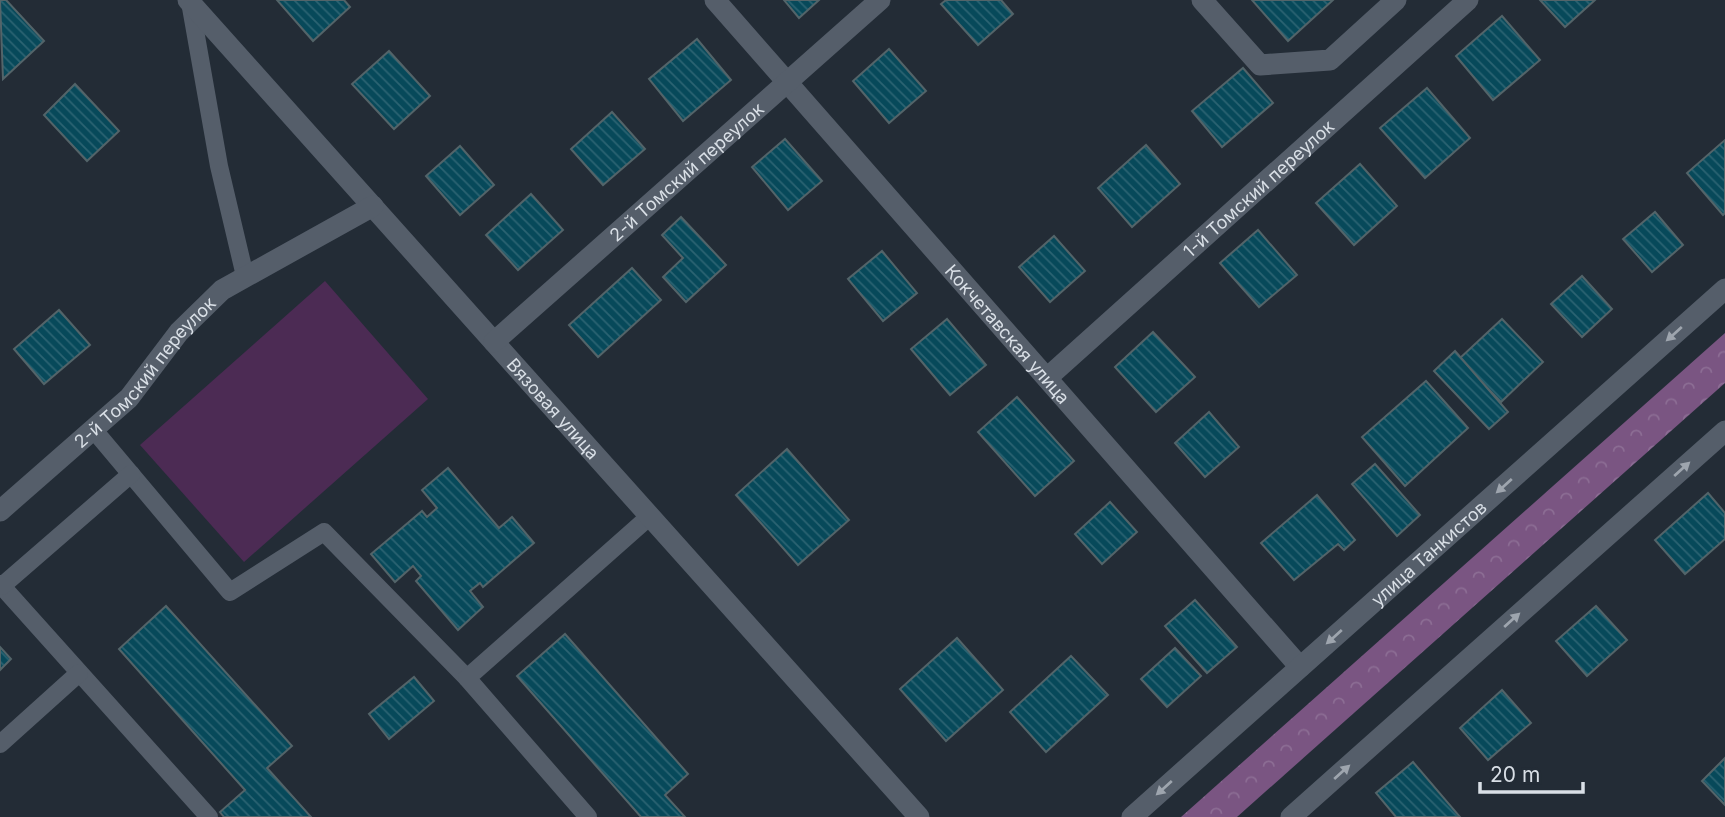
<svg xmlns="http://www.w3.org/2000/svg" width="1725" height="817" viewBox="0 0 1725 817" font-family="Inter,sans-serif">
<defs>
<pattern id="forest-crowns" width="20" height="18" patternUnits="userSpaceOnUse" patternTransform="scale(1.75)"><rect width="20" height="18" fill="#7a5582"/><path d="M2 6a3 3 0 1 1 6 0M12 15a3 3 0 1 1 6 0" fill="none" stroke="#8c6d94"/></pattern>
<pattern id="building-back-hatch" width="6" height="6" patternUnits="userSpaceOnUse" patternTransform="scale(1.75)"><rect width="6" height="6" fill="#07495a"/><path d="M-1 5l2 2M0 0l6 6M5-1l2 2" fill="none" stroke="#2b6372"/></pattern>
</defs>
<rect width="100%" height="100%" fill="#232c36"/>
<!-- forest -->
<polygon fill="url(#forest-crowns)" points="1725,333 1725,383 1237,817 1181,817"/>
<!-- garden -->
<polygon fill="#4c2b54" points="325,281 428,399 244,562 140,445"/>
<!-- building -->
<g fill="url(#building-back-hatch)" stroke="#536469" stroke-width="2">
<polygon points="0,0 6,0 44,41 3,79"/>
<polygon points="277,0 344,0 350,7 313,41"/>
<polygon points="784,0 819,0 799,18"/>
<polygon points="946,0 1001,0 1013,14 978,45 941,4"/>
<polygon points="1252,0 1333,0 1288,41"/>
<polygon points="1540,0 1595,0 1565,27"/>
<polygon points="1502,16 1540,60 1493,100 1456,56"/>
<polygon points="697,39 731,80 683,121 649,79"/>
<polygon points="889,49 926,91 889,123 853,81"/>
<polygon points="389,51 430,96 394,129 352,84"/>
<polygon points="1243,68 1273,103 1222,147 1192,111"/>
<polygon points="75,84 119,131 87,161 44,115"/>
<polygon points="1427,88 1470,138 1425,178 1380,128"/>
<polygon points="612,112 645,149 603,185 571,149"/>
<polygon points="785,139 822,181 788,210 752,167"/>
<polygon points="1725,140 1725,213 1723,215 1687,173"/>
<polygon points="1146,145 1180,184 1132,227 1098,188"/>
<polygon points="460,146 494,185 460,215 426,176"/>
<polygon points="1360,164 1397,206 1354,245 1316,203"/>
<polygon points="531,194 563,230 518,270 486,235"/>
<polygon points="1655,212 1683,245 1652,272 1623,239"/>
<polygon points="681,217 726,265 686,302 663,277 683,258 662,235"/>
<polygon points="1258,230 1297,275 1259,307 1220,263"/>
<polygon points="1054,236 1085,271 1050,302 1019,267"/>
<polygon points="882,251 917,293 883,321 848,279"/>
<polygon points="632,268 661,300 598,357 569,325"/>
<polygon points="1582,276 1612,309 1582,337 1551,304"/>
<polygon points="59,310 90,345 44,384 14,349"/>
<polygon points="947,319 986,365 950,395 911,349"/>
<polygon points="1502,319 1543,362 1501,402 1459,359"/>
<polygon points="1153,332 1195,377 1156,412 1115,367"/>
<polygon points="1455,351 1508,412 1489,429 1434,371"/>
<polygon points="1426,381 1468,428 1405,486 1362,437"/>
<polygon points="1017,397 1074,461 1035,496 978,432"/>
<polygon points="1209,412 1239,447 1205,477 1175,443"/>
<polygon points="787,449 849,520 798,565 736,495"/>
<polygon points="1375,464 1420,515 1397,536 1352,484"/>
<polygon points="448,468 499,528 512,517 534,543 483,587 480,583 470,591 483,607 458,630 416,581 421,576 413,566 395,582 371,554 422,511 427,517 437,508 422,490"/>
<polygon points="1708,493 1725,513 1725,539 1685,574 1655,540"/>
<polygon points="1317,495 1355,540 1344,550 1338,544 1294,580 1261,543"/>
<polygon points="1110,502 1137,532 1102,564 1075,534"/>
<polygon points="1195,600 1237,647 1207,673 1165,626"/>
<polygon points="166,606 292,746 267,768 311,817 224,817 220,812 245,790 119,649"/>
<polygon points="1596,606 1627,640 1587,676 1556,641"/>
<polygon points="565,634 688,774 665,795 685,817 641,817 517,676"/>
<polygon points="957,638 1003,690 946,741 900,689"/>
<polygon points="0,647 11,659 0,670"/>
<polygon points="1175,648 1201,676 1167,707 1141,679"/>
<polygon points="1071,656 1108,695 1046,752 1010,712"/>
<polygon points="414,677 434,701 389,739 369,714"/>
<polygon points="1502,690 1531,723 1488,760 1460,728"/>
<polygon points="1725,758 1725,805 1702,781"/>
<polygon points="1413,762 1460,817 1396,817 1376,793"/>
</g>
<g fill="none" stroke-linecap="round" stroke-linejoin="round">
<!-- service -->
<g stroke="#555e6a" stroke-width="18">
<polyline points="190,2 219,166 245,276"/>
<polyline points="93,429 230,592 324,532 467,678"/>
<polyline points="0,584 209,817"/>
<polyline points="2,586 131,474"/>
<polyline points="0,744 79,673"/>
<polyline points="588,817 467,678 650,516"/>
</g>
<!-- minor -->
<g stroke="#555e6a" stroke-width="21">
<path id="s1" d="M188,0L919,817"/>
<path id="s2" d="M715,0L1300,667"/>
<polyline points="1202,0 1260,65 1330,60 1396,0"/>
<path id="s3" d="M494,342L880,0"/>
<path id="s4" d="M1047,378L1468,0"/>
<path id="s5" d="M0,511L129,398L179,332L222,290L373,206"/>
</g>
<!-- tertiary -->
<g stroke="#555e6a" stroke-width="21">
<path id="s6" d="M1132,817L1725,289"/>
<polyline points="1291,817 1725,431"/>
</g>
</g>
<!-- one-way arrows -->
<defs><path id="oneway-solid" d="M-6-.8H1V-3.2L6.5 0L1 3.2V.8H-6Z" transform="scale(1.75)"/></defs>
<g fill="#9ea5ae">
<use href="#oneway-solid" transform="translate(1674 334) rotate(138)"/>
<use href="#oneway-solid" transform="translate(1682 469) rotate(-42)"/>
<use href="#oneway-solid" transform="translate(1504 486) rotate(138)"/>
<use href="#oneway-solid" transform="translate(1512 620) rotate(-42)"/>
<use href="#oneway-solid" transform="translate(1334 637) rotate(138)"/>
<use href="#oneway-solid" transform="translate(1342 772) rotate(-42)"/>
<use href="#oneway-solid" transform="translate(1164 788) rotate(138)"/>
</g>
<g text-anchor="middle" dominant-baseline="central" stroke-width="6" stroke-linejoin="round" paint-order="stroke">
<!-- street labels -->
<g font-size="18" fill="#d9dfe6" stroke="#232c36">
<text stroke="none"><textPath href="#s3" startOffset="257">2-й Томский переулок</textPath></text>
<text stroke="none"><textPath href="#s4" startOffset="284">1-й Томский переулок</textPath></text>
<text stroke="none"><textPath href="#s2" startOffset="444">Кокчетавская улица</textPath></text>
<text stroke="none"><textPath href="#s5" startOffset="201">2-й Томский переулок</textPath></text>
<text stroke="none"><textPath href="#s1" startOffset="548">Вязовая улица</textPath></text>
<text stroke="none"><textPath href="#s6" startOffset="397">улица Танкистов</textPath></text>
</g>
</g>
<!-- scale -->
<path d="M1480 782v10h103v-10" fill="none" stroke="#d9dfe6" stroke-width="3.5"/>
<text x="1490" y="782" font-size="21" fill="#d9dfe6" stroke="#232c36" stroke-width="5" paint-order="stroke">20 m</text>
</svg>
